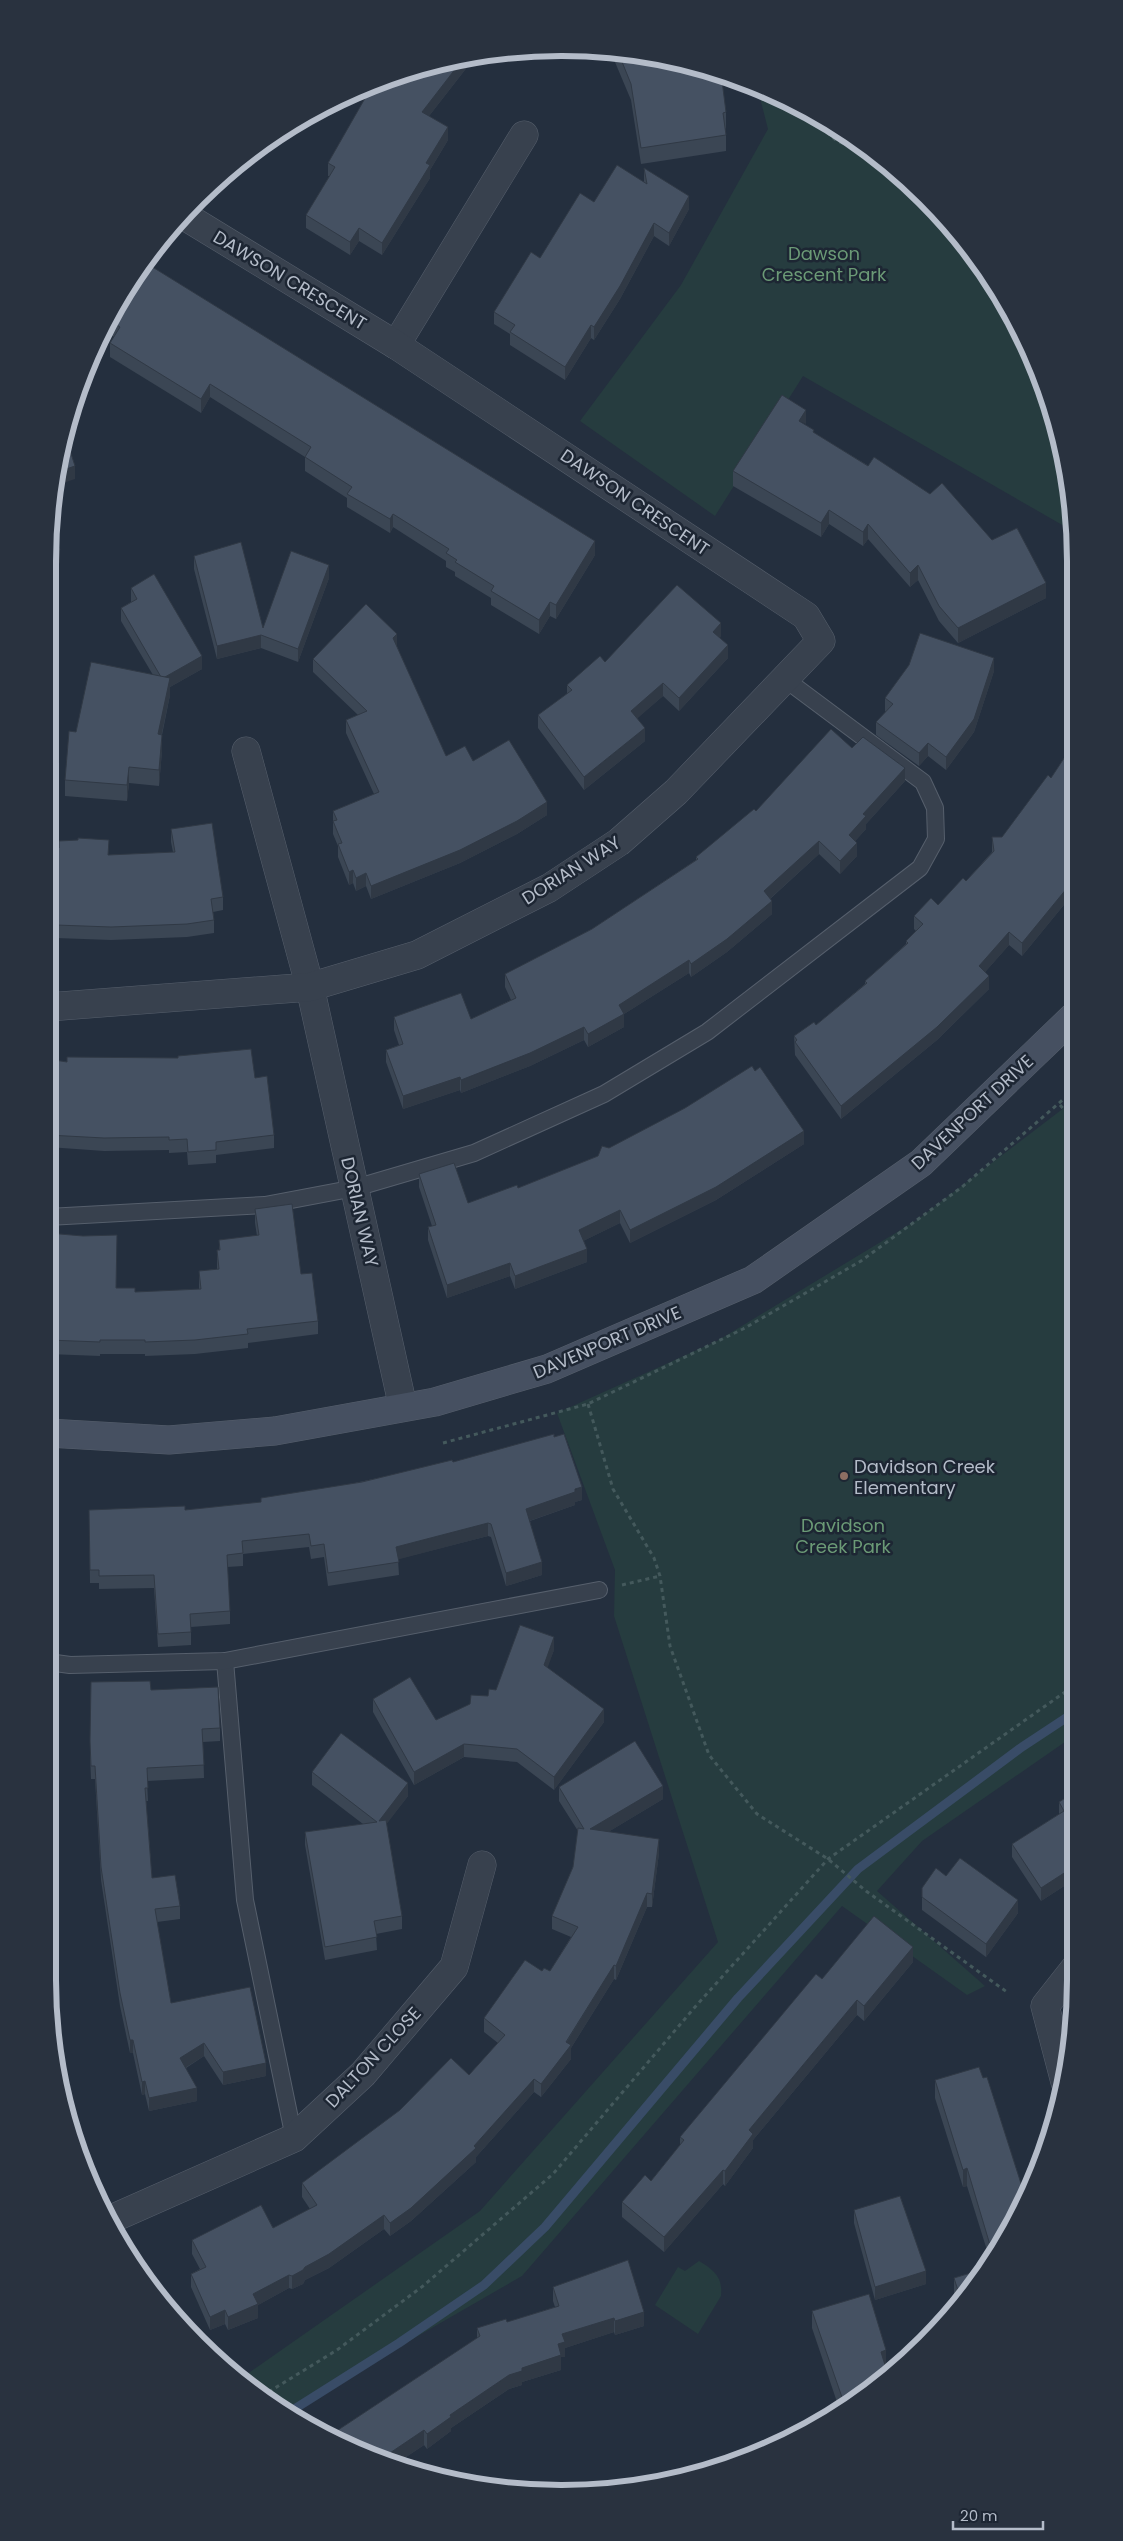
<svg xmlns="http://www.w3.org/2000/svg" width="1123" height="2541" viewBox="0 0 1123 2541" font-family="Poppins,sans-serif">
<rect width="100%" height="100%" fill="#242f3e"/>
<!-- green -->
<g fill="#263c3f">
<polygon points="758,90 847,134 925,198 969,248 1036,365 1071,494 1071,530 803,376 715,516 580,421 681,285 768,129"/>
<polygon points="1073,1101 1075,1735 922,1841 877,1891 985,1986 967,1995 842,1906 522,2276 286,2412 240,2379 480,2211 718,1942 614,1616 615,1570 557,1413 717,1341 917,1220"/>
<path d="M699,2261C714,2270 723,2277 721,2296L698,2334L655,2305L678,2267L685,2271Z"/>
</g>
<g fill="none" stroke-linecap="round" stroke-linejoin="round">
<!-- stream -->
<polyline stroke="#394c67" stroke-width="9" points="288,2413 399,2343 484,2285 545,2227 738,1998 858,1869 1022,1747 1075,1712"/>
<!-- lane casing -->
<g stroke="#565f6c" stroke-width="18">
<g id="lane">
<polyline points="48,1217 265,1205 355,1188 474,1153 604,1094 707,1032 920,868 936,839 935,808 923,782 785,679"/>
<polyline points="225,1661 245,1900 294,2138"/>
<polyline points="48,1662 70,1665 225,1661 599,1590"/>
</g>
</g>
<!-- street casing -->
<g stroke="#565f6c" stroke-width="29">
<g id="street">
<polyline points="396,345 524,135"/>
<polyline points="246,751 310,987 403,1407"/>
<polyline points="48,1007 310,987 417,955 549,888 619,842 676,792 821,641 806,616 396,345 183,215"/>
<polyline points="1065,2082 1045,2006 1075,1968"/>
<polyline points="109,2220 294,2138 363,2074 454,1967 482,1865"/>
</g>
</g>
<!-- secondary casing -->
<g stroke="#565f6c" stroke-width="29">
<polyline id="secondary" points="48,1433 169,1440 275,1431 435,1402 547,1369 753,1280 921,1163 1073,1017"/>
</g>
<!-- path -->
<g stroke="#44595c" stroke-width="3" stroke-dasharray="4 4" stroke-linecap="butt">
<polyline points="802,112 837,141 873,155"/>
<polyline points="1060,1105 1073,1119"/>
<polyline points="588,1404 613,1489 654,1558 660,1576 670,1646 709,1755 757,1814 828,1859 866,1891 1007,1992"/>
<polyline points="443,1443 588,1404 743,1329 861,1261 962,1187 1073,1091"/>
<polyline points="622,1585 660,1576"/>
<polyline points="262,2396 337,2350 423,2286 553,2174 695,2007 828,1859 1075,1685"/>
</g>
<!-- lane -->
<use href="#lane" stroke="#38414e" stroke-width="16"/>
<!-- street -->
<use href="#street" stroke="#38414e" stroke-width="28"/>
<!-- secondary -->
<use href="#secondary" stroke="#465061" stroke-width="28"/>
</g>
<!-- wall -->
<g fill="#3b4654">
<polygon points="601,51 629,52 726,112 726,128 725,129 726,135 726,151 641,164 631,100 612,55 612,53 610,56"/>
<polygon points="475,57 429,116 448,140 430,170 430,178 382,255 359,241 350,255 306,228 306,215 330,176 328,176 328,163 429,65"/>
<polygon points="644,168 689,209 669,246 654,236 620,299 594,340 591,338 565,380 510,345 510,334 494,324 494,312 594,202 644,182"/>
<polygon points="117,304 595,555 556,619 550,616 539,634 491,605 491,598 455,576 455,572 446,567 446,561 393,527 390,533 347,507 347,498 305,471 305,457 210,397 201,413 110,357 110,343 114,337 104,331"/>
<polygon points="806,425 814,433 992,540 1046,598 958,643 939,621 918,580 910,587 868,539 863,546 829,524 821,537 733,486 733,471"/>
<polygon points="194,556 263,628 329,578 298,662 261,648 217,659 194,569"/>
<polygon points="131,588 202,669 170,687 170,695 162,735 162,751 159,786 129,783 127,801 65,796 65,780 76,732 153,675 121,621 121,608 131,602"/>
<polygon points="721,636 720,637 728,658 679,711 663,696 637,718 645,741 584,790 538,728 538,715 567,694 567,685 605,662"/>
<polygon points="397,647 446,756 473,761 547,815 517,834 460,863 371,899 366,886 356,891 353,883 349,885 338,857 338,846 333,834 333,811 374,794 346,733 346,720 358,715 313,672 313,659"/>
<polygon points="994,671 974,732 946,770 928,756 919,766 876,735 876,722 886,712 885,711 885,698"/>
<polygon points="1072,746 1072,895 1022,956 1009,945 985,972 989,989 937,1040 841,1119 795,1055 794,1036 816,1025 865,984 865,981 906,944 906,941 916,931 914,929 914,916 938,905 966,881 992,852 992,837 1002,837 1051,778"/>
<polygon points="852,748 905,781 866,824 866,829 855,841 857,856 840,874 819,854 770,899 772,914 727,952 691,977 689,973 624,1014 624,1027 588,1047 584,1040 530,1066 461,1093 460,1090 403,1109 386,1062 386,1050 399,1045 394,1030 394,1017 471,1019 511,1000 505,987 505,974 592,929 696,860 696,857 756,811"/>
<polygon points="171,829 223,897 223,910 213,912 214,920 214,933 187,937 111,940 56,938 48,937 48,847 109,855 173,852 171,842"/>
<polygon points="48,1059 67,1062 255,1078 274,1135 274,1148 216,1155 216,1163 188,1165 187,1152 169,1153 169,1150 104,1151 48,1147"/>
<polygon points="804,1144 716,1200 630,1243 620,1223 583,1241 587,1262 515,1289 510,1276 447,1298 428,1240 428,1227 432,1226 419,1187 419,1174 468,1203 518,1188 598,1156 609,1148"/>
<polygon points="255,1209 301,1274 318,1321 318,1334 248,1343 248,1348 195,1354 145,1356 145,1354 100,1354 100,1356 48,1354 48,1233 117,1288 135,1292 199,1289 199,1271 217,1269 217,1250 219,1250 219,1240 257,1236 255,1223"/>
<polygon points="453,1462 582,1500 575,1502 575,1505 530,1521 542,1575 506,1586 491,1537 488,1536 398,1559 399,1575 328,1586 324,1557 311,1559 309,1547 243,1554 243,1566 227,1567 230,1611 230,1624 191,1627 191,1645 158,1647 154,1588 99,1589 99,1583 90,1583 89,1510 185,1510 261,1503"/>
<polygon points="554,1650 547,1667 604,1722 554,1790 517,1762 464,1757 414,1785 373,1712 373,1699 436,1720 488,1696"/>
<polygon points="91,1682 151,1690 220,1728 220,1741 203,1742 204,1778 147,1781 148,1801 146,1801 152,1878 180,1906 180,1919 157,1922 171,2003 266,2076 223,2085 204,2056 186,2068 197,2101 149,2111 145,2094 142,2095 133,2053 130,2053 120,2006 101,1880 95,1779 91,1779 90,1754"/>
<polygon points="312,1772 408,1796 386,1824 402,1916 402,1929 376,1934 377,1950 325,1960 305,1845 305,1832 363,1824 312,1785"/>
<polygon points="559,1787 663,1799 608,1832 659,1853 652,1907 647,1907 616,1980 614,1979 571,2048 571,2059 541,2097 534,2092 476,2157 476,2162 411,2221 390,2236 384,2229 329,2268 305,2280 303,2284 292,2289 289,2288 258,2305 258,2318 228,2330 225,2324 210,2330 191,2287 191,2274 200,2269 192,2254 192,2240 273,2228 310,2209 302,2197 302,2183 469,2075 498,2043 484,2032 484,2018 542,1971 550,1971 571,1937 552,1929 552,1916 573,1867 578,1831 559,1801"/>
<polygon points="1075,1792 1075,1879 1041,1901 1012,1857 1012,1844 1059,1814 1059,1802"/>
<polygon points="922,1888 1018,1913 986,1957 922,1910"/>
<polygon points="913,1962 864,2021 857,2015 753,2140 753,2148 725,2186 723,2184 664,2252 622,2217 622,2202 651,2181 680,2145 680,2137 822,1979"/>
<polygon points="935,2080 1007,2236 990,2260 967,2186 963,2187 935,2098"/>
<polygon points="854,2210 926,2284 875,2300 854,2223"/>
<polygon points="984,2269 957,2305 954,2295 954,2278"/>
<polygon points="553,2287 644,2326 615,2335 614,2332 565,2348 565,2357 561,2357 561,2370 522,2382 522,2385 509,2389 451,2428 451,2431 427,2449 424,2445 394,2465 329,2436 477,2338 477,2328 507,2322 555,2307 553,2301"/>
<polygon points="812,2311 886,2366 888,2375 835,2413 835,2406 838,2405 812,2328"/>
</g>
<!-- shaded-wall -->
<g fill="#303945">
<polygon points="475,57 422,125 422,112 463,59"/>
<polygon points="448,127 448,140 430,170 430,178 382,255 382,243 426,163"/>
<polygon points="689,196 689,209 669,246 669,233"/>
<polygon points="654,223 654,236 620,299 594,340 594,327"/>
<polygon points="359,228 359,241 350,255 350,242"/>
<polygon points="591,325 591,338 565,380 565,367"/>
<polygon points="210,384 210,397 201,413 201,399"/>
<polygon points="806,410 806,424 799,421"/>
<polygon points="75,466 75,479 57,485 57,472"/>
<polygon points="62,490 62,503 53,505 54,492"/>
<polygon points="829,510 829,524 821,537 821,523"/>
<polygon points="393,514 393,527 390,533 390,519"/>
<polygon points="868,524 868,539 863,546 863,532"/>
<polygon points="595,541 595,555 556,619 556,605"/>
<polygon points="60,549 60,562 48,589 48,576"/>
<polygon points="329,565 329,578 298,662 298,649"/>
<polygon points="918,565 918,580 910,587 910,573"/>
<polygon points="1046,583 1046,598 958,643 958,628"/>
<polygon points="550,602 550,616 539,634 539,620"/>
<polygon points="721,623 721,636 713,645 713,632"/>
<polygon points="397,634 397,647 393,651 393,638"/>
<polygon points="261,635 261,648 217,659 217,646"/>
<polygon points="728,645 728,658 679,711 679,698"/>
<polygon points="202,656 202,669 170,687 170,695 158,751 158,734 162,679"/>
<polygon points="994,658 994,671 974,732 946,770 946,757"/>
<polygon points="663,683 663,696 631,724 631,711"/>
<polygon points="645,728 645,741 584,790 584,777"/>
<polygon points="162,735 162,751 159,786 159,770"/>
<polygon points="928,743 928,756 919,766 919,753"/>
<polygon points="129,767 129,783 127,801 127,785"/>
<polygon points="905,768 905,781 866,824 866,829 849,848 849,835 863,814"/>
<polygon points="547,802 547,815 517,834 460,863 371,899 371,886"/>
<polygon points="819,841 819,854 764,904 764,891"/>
<polygon points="857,843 857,856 840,874 840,861"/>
<polygon points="353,870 353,883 349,885 349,872"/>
<polygon points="366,873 366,886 356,891 356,878"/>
<polygon points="1072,882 1072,895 1022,956 1022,943"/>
<polygon points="772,901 772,914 727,952 691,977 691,964"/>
<polygon points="1009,932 1009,945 979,979 979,966"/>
<polygon points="689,960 689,973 624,1014 624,1027 588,1047 588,1034 619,1005"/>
<polygon points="989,976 989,989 937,1040 841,1119 841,1106"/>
<polygon points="584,1027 584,1040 530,1066 461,1093 461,1080"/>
<polygon points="460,1077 460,1090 403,1109 403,1096"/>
<polygon points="804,1131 804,1144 716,1200 630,1243 630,1230"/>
<polygon points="620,1210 620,1223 579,1243 579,1230"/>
<polygon points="587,1249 587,1262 515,1289 515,1276"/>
<polygon points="510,1263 510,1276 447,1298 447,1285"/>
<polygon points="582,1487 582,1500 575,1502 575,1505 526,1522 526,1509"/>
<polygon points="488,1523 488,1536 396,1560 396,1547"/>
<polygon points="542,1562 542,1575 506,1586 506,1573"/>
<polygon points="554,1637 554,1650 544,1678 544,1665"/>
<polygon points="604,1709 604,1722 554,1790 554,1777"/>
<polygon points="464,1744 464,1757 414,1785 414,1772"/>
<polygon points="408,1783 408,1796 379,1834 379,1821"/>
<polygon points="663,1786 663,1799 590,1843 590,1829"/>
<polygon points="659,1839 659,1853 652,1907 652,1894"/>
<polygon points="1075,1866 1075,1879 1041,1901 1041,1888"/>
<polygon points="647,1893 647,1907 616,1980 616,1966"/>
<polygon points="1018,1900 1018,1913 986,1957 986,1944"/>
<polygon points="913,1947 913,1962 864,2021 864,2006"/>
<polygon points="614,1965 614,1979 571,2048 571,2059 541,2097 541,2084"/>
<polygon points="857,2000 857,2015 753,2140 753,2148 725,2186 725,2171 749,2130"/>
<rect x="130" y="2040" width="3" height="13"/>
<polygon points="204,2043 204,2056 180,2071 180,2058"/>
<polygon points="266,2063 266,2076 223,2085 223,2072"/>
<polygon points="534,2079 534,2092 476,2157 476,2162 411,2221 390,2236 390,2223 474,2146"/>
<polygon points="145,2081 145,2094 142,2095 142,2082"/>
<polygon points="197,2088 197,2101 149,2111 149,2098"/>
<polygon points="967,2168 967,2186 963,2187 963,2170"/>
<polygon points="723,2170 723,2184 664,2252 664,2237"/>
<polygon points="384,2215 384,2229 329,2268 305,2280 303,2284 292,2289 292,2276"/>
<polygon points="926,2271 926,2284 875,2300 875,2287"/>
<polygon points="289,2275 289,2288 258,2305 258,2318 228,2330 228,2317 253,2294"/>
<polygon points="225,2310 225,2324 210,2330 210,2317"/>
<polygon points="644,2312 644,2326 615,2335 615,2321"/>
<polygon points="614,2318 614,2332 565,2348 565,2357 561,2357 561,2370 522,2382 522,2385 509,2389 451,2428 451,2431 427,2449 427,2434 450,2415 509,2375 522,2368 558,2344 562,2334"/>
<polygon points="886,2350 886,2366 881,2368 881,2352"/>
<polygon points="424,2430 424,2445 394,2465 381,2459"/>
</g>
<!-- building -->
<g fill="#455162" stroke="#303945">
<polygon points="618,52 629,52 721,73 726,112 723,113 726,135 641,148 631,84"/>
<polygon points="463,59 422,112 448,127 426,163 430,165 382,243 359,228 350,242 306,215 335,167 328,163 372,86 429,65"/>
<polygon points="617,165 647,184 644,168 689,196 669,233 654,223 620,286 594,327 591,325 565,367 510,332 515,325 494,312 531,252 540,258 580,193 594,202"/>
<polygon points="146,263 595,541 556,605 550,602 539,620 491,591 494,586 455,562 457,560 446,553 449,549 393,514 390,519 347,494 352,487 305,457 311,447 210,384 201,399 110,343 120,327 109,320 117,304"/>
<polygon points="782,395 806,410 799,421 814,430 813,432 868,466 874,457 930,494 942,483 992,540 1017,528 1046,583 958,628 939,606 918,565 910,573 868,524 863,532 829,510 821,523 733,471"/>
<polygon points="66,438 75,466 57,472 62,490 54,492 57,462 63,439"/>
<polygon points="241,542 263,628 291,551 329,565 298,649 261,635 217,646 194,556"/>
<polygon points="49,544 60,549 48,576 48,561"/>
<polygon points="154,574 202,656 165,677 161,677 121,608 137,599 131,588"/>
<polygon points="677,585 721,623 713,632 728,645 679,698 663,683 631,711 645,728 584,777 538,715 572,690 567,685 600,656 605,662"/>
<polygon points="366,604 397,634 393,638 446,756 465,746 473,761 509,740 547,802 517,821 460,850 371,886 366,873 356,878 353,870 349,872 338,844 342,843 333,821 337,820 333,811 379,792 346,720 367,711 313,659"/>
<polygon points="920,633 994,658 974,719 946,757 928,743 919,753 876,722 893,704 885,698 909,665"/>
<polygon points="91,662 170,678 158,734 162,735 159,770 129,767 127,785 65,780 69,731 76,732"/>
<polygon points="831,729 852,748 863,737 905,768 863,814 866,816 849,835 857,843 840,861 819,841 764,891 772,901 727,939 691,964 689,960 619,1005 624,1014 588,1034 584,1027 530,1053 461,1080 460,1077 403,1096 386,1050 403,1044 394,1017 461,993 471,1019 516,998 505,974 592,929 698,859 696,857 754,809 756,811"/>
<polygon points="1072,746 1072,882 1022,943 1009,932 979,966 989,976 937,1027 841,1106 795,1042 797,1040 794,1036 814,1022 816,1025 867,983 865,981 908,943 906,941 923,924 914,916 931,898 938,905 963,878 966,881 994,851 992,837 1002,837 1048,775 1051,778"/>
<polygon points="212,823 223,897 211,899 214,920 187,924 111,927 56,925 48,924 48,847 59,848 59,841 78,840 78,838 109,840 108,855 175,852 171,829"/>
<polygon points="251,1049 255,1078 267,1076 274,1135 216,1142 216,1150 188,1152 187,1139 169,1140 169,1137 104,1138 48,1135 48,1059 67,1062 67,1057 178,1058 178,1056"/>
<polygon points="752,1066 755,1071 760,1067 804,1131 716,1187 630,1230 620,1210 579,1230 587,1249 515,1276 510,1263 447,1285 428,1227 436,1225 419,1174 454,1163 468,1203 517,1185 518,1188 598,1156 602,1146 609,1148 685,1108"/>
<polygon points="292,1204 301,1274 312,1273 318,1321 247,1329 248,1334 195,1340 145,1342 145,1340 100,1340 100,1342 48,1340 48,1233 83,1236 117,1235 116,1288 135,1288 135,1292 201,1289 199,1271 219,1269 217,1250 220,1250 219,1240 259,1235 255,1209"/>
<polygon points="554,1434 554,1437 564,1434 582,1487 575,1489 575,1492 526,1509 542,1562 506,1573 491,1524 488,1523 396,1547 399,1562 328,1573 324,1544 311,1546 309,1534 242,1541 243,1553 227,1555 230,1611 190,1614 191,1632 158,1634 154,1575 99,1576 99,1570 90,1570 89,1510 185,1506 185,1510 261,1502 261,1498 362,1482 452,1460 453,1462"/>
<polygon points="520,1625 554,1637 544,1665 604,1709 554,1777 517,1749 464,1744 414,1772 373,1699 410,1677 436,1720 470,1704 471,1695 488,1696 489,1689 496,1690"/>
<polygon points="150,1681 151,1690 218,1687 220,1728 202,1729 204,1765 147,1768 148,1788 145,1788 152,1878 175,1875 180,1906 155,1909 171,2003 250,1987 266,2063 223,2072 204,2043 180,2058 197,2088 149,2098 145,2081 142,2082 133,2040 130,2040 120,1993 101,1867 95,1766 91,1766 90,1741 91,1682"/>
<polygon points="341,1733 408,1783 379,1821 386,1820 402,1916 374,1921 377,1937 325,1947 305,1832 377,1822 312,1772"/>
<polygon points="635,1741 663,1786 590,1829 659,1839 652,1894 647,1893 616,1966 614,1965 566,2042 571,2045 541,2084 534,2079 474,2146 476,2148 411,2208 390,2223 384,2215 329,2254 305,2267 303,2270 292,2276 289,2275 253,2294 258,2304 228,2317 225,2310 210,2317 191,2274 206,2267 192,2240 261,2205 273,2228 317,2205 302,2183 400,2110 451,2058 469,2075 505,2035 484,2018 525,1960 542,1971 544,1968 550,1971 578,1927 552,1916 573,1867 578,1828 584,1829 559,1787"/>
<polygon points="1075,1792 1075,1866 1041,1888 1012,1844 1064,1811 1059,1802"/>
<polygon points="960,1858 1018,1900 986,1944 922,1897 922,1888 936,1868 946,1876"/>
<polygon points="874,1916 913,1947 864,2006 857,2000 749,2130 753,2134 725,2171 723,2170 664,2237 622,2202 645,2175 651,2181 684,2140 680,2137 816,1974 822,1979"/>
<polygon points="979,2067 983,2078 987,2077 1025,2196 1007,2236 993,2255 967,2168 963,2170 935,2080"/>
<polygon points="900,2196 926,2271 875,2287 854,2210"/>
<polygon points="628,2260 644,2312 615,2321 614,2318 562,2334 565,2342 558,2344 561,2355 522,2368 522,2371 509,2375 450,2415 451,2417 427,2434 424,2430 381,2459 329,2436 480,2336 477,2328 506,2319 507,2322 559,2306 553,2287"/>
<polygon points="984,2269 961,2300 954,2278"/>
<polygon points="869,2294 886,2350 881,2352 888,2375 837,2411 835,2406 844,2403 812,2311"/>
<polygon points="720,2464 721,2468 663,2481"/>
</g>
<!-- markers -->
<circle fill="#8d6e63" stroke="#1d2633" stroke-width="2" cx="844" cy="1476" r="5"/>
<g text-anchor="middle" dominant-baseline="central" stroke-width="5" stroke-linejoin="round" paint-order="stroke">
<!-- park labels -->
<g font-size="18" fill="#6b9a76" stroke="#1d2633">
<text x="824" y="253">Dawson<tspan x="824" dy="21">Crescent Park</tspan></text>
<text x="843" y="1525">Davidson<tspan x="843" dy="21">Creek Park</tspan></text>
</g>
<!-- street labels -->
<g font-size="18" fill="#b4bcc9" stroke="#1d2633">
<text transform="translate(290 280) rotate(31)">DAWSON CRESCENT</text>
<text transform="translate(635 502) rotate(34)">DAWSON CRESCENT</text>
<text transform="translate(571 870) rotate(-32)">DORIAN WAY</text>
<text transform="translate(972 1112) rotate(-43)">DAVENPORT DRIVE</text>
<text transform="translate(360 1212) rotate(77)">DORIAN WAY</text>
<text transform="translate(607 1342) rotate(-23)">DAVENPORT DRIVE</text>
<text transform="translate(373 2057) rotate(-47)">DALTON CLOSE</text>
</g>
<!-- poi labels -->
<g font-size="18" fill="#b4bcc9" stroke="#1d2633" text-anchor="start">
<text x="854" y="1466">Davidson Creek<tspan x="854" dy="21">Elementary</tspan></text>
</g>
</g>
<!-- crop -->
<path d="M0 0H1123V2541H0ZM561 56H562A505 505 0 0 1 1067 561V1980A505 505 0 0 1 562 2485H561A505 505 0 0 1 56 1980V561A505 505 0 0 1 561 56Z" fill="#29323f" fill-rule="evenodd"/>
<path fill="none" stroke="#b4bcc9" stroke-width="6" d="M561 56H562A505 505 0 0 1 1067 561V1980A505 505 0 0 1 562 2485H561A505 505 0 0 1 56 1980V561A505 505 0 0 1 561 56Z"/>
<!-- scale -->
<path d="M953 2521v8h90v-8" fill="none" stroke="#b4bcc9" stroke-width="2.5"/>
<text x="960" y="2521" font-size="15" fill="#b4bcc9" stroke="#1d2633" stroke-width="4" paint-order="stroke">20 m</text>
</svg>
